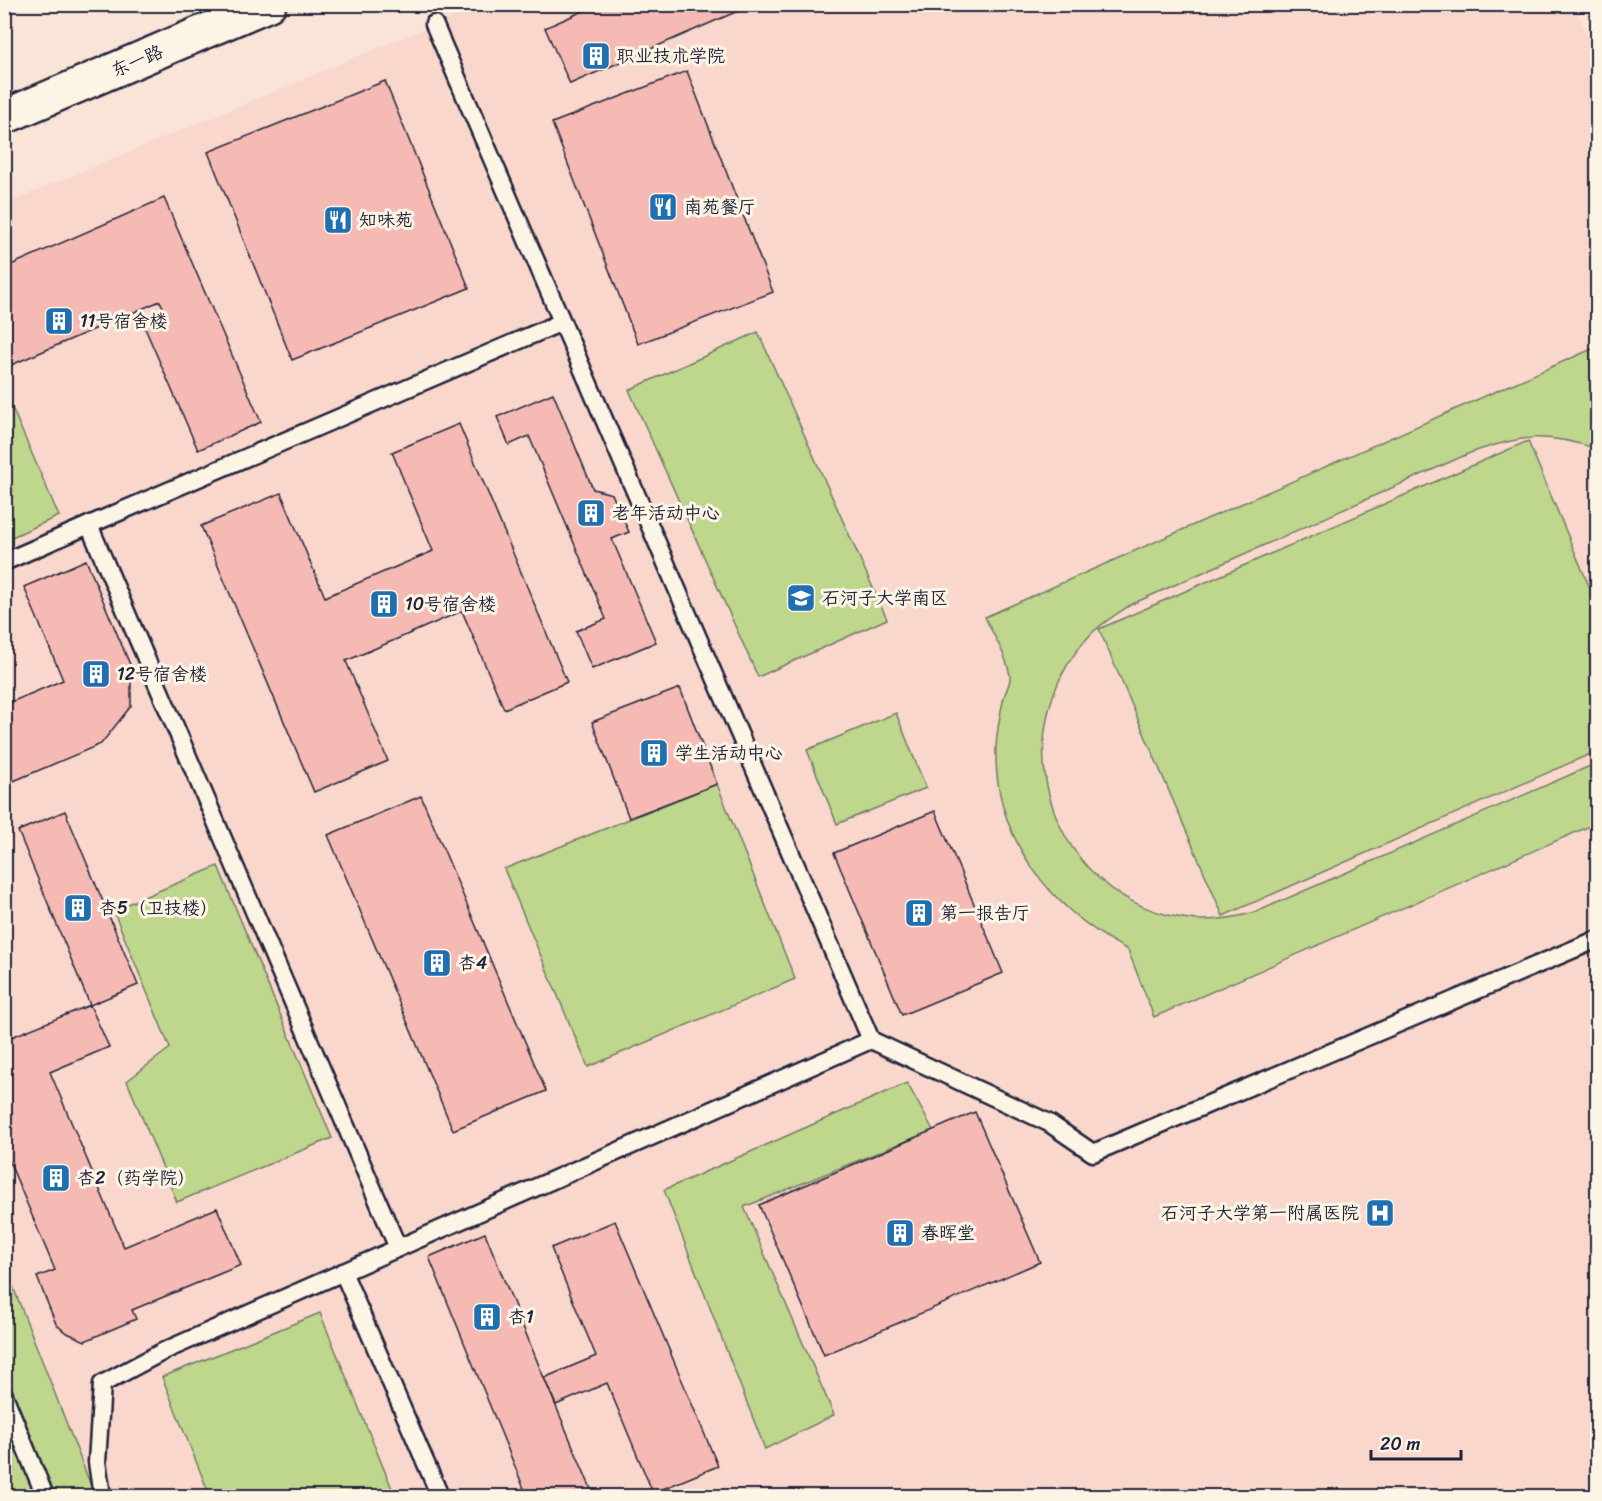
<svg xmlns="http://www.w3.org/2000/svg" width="1602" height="1501" viewBox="0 0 1602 1501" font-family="Sriracha,'LXGW WenKai TC',sans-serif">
<rect width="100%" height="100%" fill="#fae3d7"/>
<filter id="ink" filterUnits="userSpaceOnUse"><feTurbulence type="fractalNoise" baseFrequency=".0167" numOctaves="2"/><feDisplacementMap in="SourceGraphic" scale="12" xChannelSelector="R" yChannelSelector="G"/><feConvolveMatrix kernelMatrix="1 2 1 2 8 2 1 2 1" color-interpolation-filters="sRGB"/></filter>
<g filter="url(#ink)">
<!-- built -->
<polygon fill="#f9d7cd" points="481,5 1574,5 1598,60 1597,1496 5,1496 5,204"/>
<!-- green -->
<g fill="#bfd68d" stroke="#707c64" stroke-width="1.5">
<polygon points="758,332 887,619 758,677 629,390"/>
<path d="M1594,348L1598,356L1597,449C1546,432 1520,435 1470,453L1132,604C1118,613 1103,622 1091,634C997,733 1050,901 1189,919C1212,922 1234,918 1256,912L1597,763V823L1154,1017L1128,950C1051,910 993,838 996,747C997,730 1000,714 1004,697C1006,691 1011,682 1010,676C1007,656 993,635 985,617Z"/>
<polygon points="10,403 59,516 5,540 4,406"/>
<polygon points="1528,441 1597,605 1597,751 1223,916 1099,629"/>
<polygon points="896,713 926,788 837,824 807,750"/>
<polygon points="717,784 795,979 588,1067 504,869"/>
<polygon points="218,866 332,1138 177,1202 127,1081 170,1048 113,910"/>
<polygon points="907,1083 933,1130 744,1207 834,1415 765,1449 664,1190"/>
<polygon points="5,1266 95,1496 5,1496"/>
<polygon points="320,1313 395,1496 210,1496 162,1377"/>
</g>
<!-- building -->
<g fill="#f6bab5" stroke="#22223b" stroke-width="1.5">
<polygon points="599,4 754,4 570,84 545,28"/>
<polygon points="687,71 773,292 638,344 552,123"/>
<polygon points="385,81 469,288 292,360 208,152"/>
<polygon points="164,198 261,422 198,450 144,326 167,316 160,301 4,368 4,268"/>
<polygon points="553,393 593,489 612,494 629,532 612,539 656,642 592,669 576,631 606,619 529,436 509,445 497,417"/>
<polygon points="459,424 567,682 504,709 462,611 346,661 388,761 314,792 201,526 281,493 325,597 433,551 392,452"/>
<polygon points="86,560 131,667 131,706 101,744 4,785 4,705 63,680 24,587"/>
<polygon points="680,688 717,784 629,818 592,722"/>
<polygon points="421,796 546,1091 453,1130 328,835"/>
<polygon points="65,811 138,985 90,1005 18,831"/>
<polygon points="935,811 1003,973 902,1015 834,853"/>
<polygon points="90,1005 109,1047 50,1072 124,1247 217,1208 241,1265 132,1310 136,1319 85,1341 65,1332 56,1324 37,1277 55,1270 4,1149 4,1040"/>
<polygon points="975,1112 1040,1262 824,1355 759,1205"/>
<polygon points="615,1221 718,1466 653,1493 607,1383 556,1405 544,1378 596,1356 551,1248"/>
<polygon points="485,1233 544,1378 594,1496 527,1496 429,1257"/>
</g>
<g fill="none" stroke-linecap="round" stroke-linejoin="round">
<!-- lane casing -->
<g stroke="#22223b" stroke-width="21">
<g id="lane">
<polyline points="434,24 871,1040"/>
<polyline points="4,562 89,525"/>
<polyline points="398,1248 89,525 562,322"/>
<polyline points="343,1272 440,1496"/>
<polyline points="4,1395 45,1496"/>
<polyline points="102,1496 97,1462 102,1384 164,1351 871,1040 1049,1123 1093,1153 1598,939"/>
</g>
</g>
<!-- secondary casing -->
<g stroke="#22223b" stroke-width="38">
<polyline id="secondary" points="4,117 269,4"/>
</g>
<!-- lane -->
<use href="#lane" stroke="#fcf5e5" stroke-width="16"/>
<!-- secondary -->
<use href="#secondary" stroke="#fcf5e5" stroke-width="33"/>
</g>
</g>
<!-- icons -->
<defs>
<g id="building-square" transform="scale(1.5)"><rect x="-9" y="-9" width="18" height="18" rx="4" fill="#1f6fb2" stroke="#fcf5e5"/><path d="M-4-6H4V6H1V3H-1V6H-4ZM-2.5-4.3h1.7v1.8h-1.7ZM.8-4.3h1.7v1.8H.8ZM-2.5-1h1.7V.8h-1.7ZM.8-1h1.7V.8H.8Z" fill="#fff"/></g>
<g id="restaurant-square" transform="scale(1.5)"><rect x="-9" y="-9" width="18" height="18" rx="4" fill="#1f6fb2" stroke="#fcf5e5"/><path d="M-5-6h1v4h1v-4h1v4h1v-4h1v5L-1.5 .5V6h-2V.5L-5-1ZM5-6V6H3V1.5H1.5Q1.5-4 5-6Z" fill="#fff"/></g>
<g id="university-square" transform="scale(1.5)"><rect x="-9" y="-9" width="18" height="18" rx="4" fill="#1f6fb2" stroke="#fcf5e5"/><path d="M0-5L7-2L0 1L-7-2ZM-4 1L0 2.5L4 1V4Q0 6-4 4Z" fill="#fff"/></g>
<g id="hospital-square" transform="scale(1.5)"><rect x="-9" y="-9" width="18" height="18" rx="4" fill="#1f6fb2" stroke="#fcf5e5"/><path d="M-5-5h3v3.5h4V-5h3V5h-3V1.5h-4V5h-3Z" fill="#fff"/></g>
</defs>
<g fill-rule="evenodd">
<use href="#building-square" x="596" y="56"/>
<use href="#restaurant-square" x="663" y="207"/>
<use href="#restaurant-square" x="338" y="220"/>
<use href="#building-square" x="59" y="321"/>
<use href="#building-square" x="591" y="513"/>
<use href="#university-square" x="801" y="598"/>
<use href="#building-square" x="384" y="604"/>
<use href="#building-square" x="96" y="674"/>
<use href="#building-square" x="654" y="753"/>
<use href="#building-square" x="78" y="908"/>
<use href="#building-square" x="919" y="913"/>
<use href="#building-square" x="437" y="963"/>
<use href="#building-square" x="56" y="1178"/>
<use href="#hospital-square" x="1380" y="1213"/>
<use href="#building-square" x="900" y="1233"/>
<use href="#building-square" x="487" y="1317"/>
</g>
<g text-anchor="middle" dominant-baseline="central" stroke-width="6" stroke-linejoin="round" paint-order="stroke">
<!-- poi labels -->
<g font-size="18" fill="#22223b" stroke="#fcf5e5" text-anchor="start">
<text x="617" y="56">职业技术学院</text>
<text x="684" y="207">南苑餐厅</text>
<text x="359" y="220">知味苑</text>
<text x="80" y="321">11号宿舍楼</text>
<text x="612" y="513">老年活动中心</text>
<text x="822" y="598">石河子大学南区</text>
<text x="405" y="604">10号宿舍楼</text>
<text x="117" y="674">12号宿舍楼</text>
<text x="675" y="753">学生活动中心</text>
<text x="99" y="908">杏5（卫技楼）</text>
<text x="940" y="913">第一报告厅</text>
<text x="458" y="963">杏4</text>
<text x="77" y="1178">杏2（药学院）</text>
<text x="1359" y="1213" text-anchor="end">石河子大学第一附属医院</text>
<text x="921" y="1233">春晖堂</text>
<text x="508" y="1317">杏1</text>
</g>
<!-- street labels -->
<g font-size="18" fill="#22223b" stroke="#fcf5e5">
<text transform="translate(137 61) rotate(-23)">东一路</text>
</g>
</g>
<!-- margin -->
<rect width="1602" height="1501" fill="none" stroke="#fcf5e5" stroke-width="24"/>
<rect x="12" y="12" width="1578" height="1477" fill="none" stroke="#22223b" stroke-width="2" filter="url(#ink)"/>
<!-- scale -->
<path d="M1371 1450v9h90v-9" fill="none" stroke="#22223b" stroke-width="3"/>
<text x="1380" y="1450" font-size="18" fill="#22223b" stroke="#fcf5e5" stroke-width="4.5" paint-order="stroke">20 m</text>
</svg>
